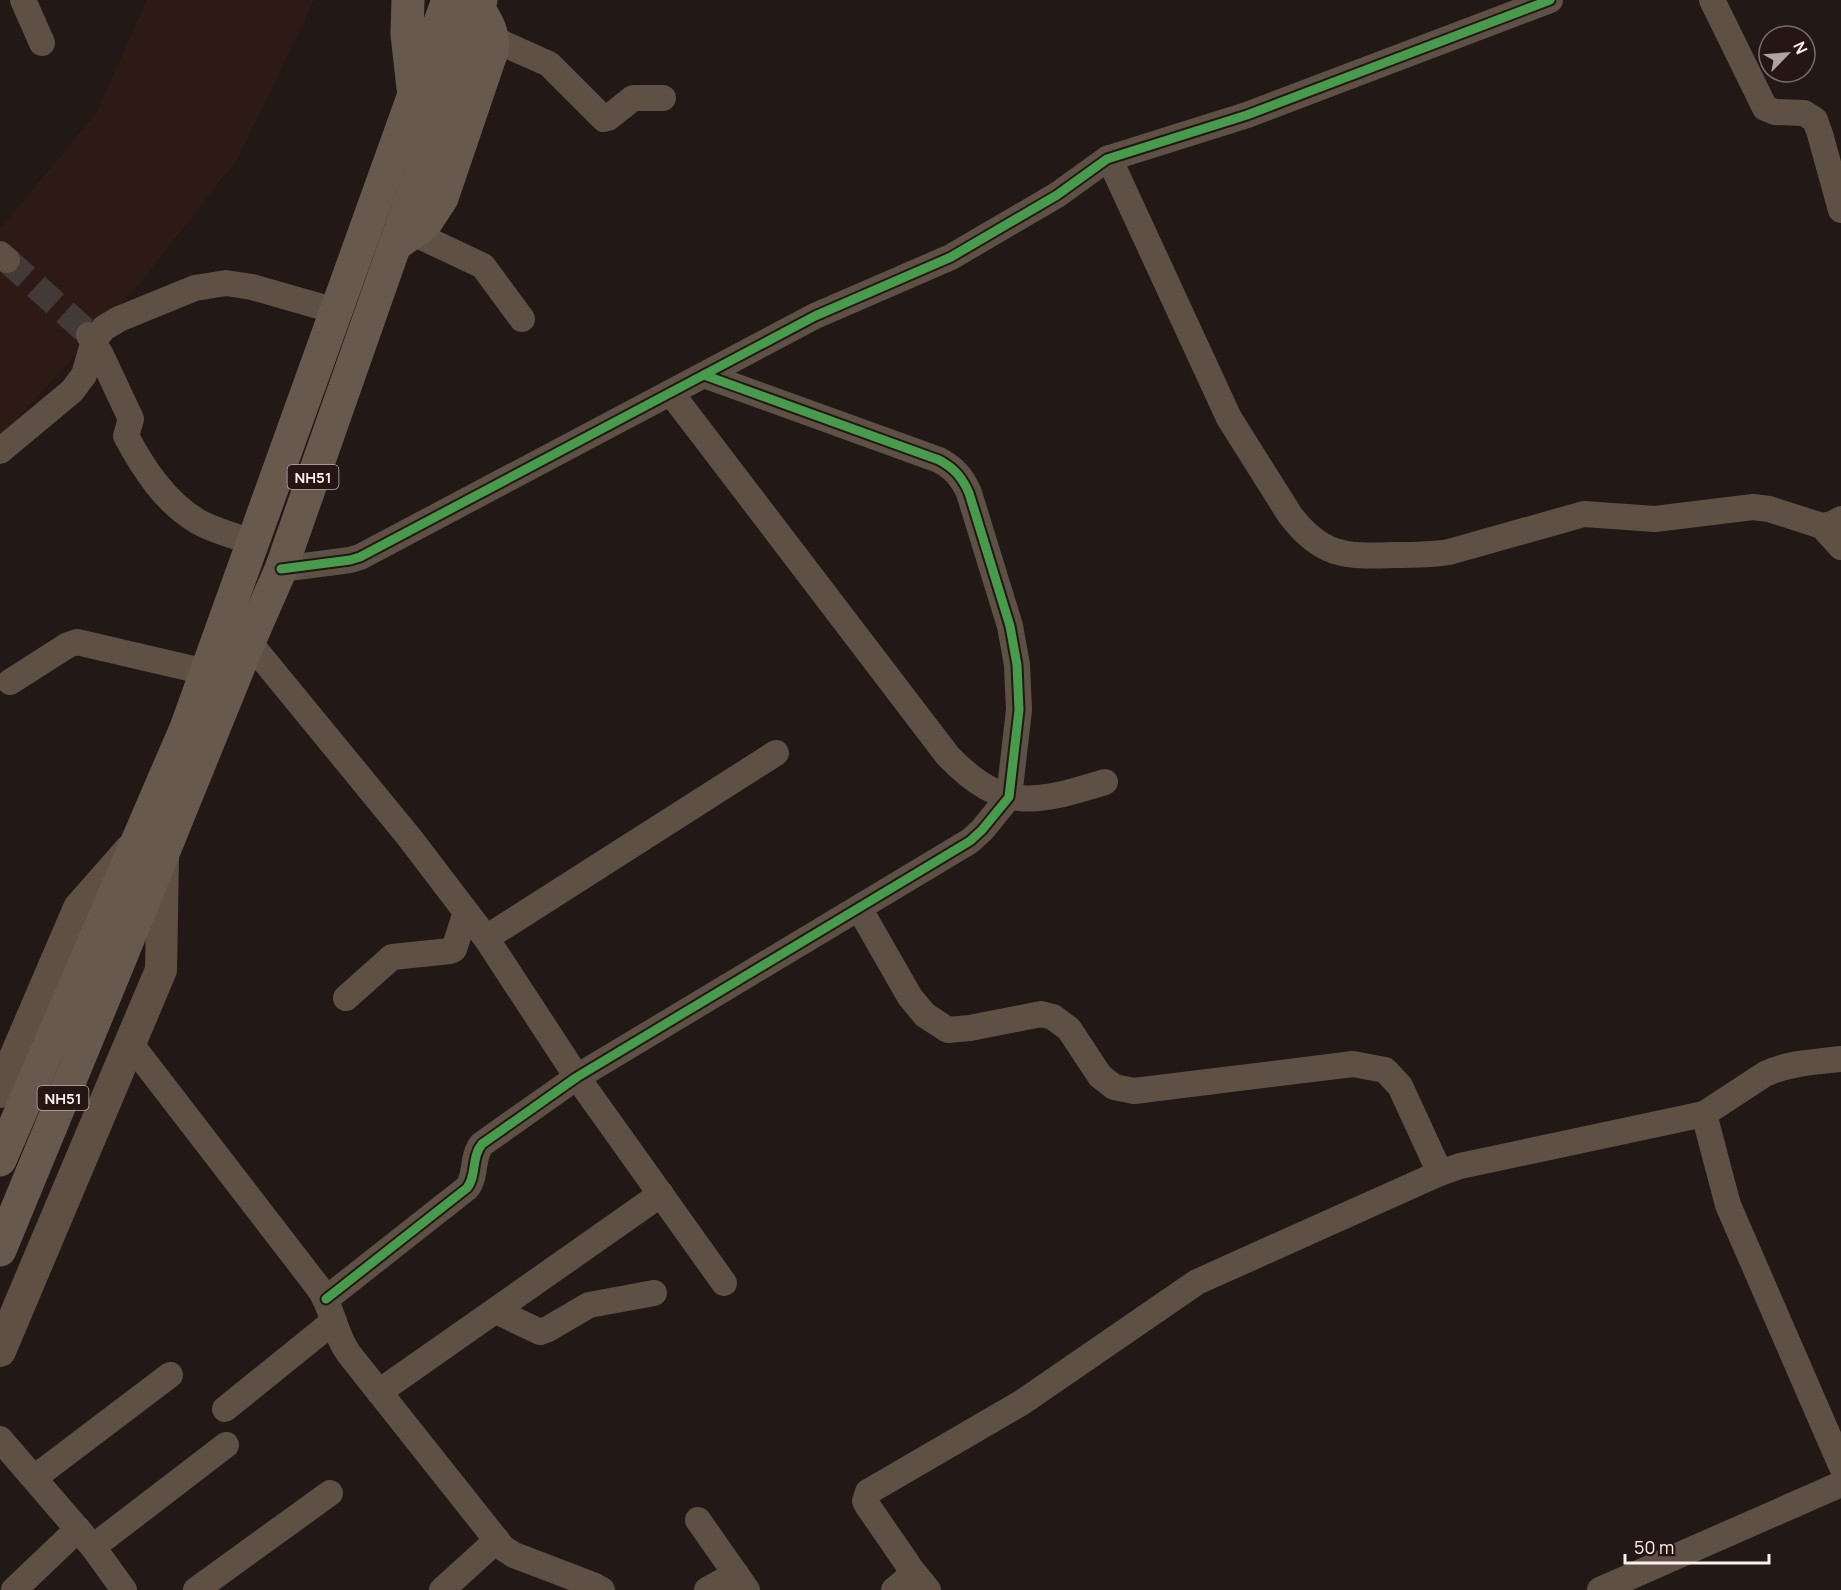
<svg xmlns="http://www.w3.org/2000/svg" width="1841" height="1590" viewBox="0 0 1841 1590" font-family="Manrope,sans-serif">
<rect width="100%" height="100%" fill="#221917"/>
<!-- built -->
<polygon fill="#2e1a15" points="147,0 314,0 238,158 140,283 8,429 0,434 0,229 97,112"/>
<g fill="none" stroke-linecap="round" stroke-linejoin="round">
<!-- minor-tunnel -->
<polyline stroke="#433937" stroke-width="26" stroke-dasharray="26 13" stroke-linecap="butt" points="7,260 89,334"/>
<!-- minor -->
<g stroke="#5e5045" stroke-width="26">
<polyline points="23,0 42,43"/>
<polyline points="1712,0 1765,108 1775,112 1804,113 1815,120 1820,134 1841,210"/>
<polyline points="493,39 549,64 604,119 608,118 633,98 663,98"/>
<path d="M1109,158L1229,418L1290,515C1321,556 1345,557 1393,555C1412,555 1431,555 1449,552L1584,514L1655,519L1753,507L1769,509L1822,526L1832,524L1841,519"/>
<polyline points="413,233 483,266 522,319"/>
<polyline points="0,254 7,260"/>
<path d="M89,335L101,355L131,419L126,436C143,468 165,502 197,521C214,531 235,536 253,542"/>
<path d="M671,393L948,756C1003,813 1036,803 1105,782"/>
<polyline points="0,451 72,391 84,375 94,340 104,328 119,319 195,288 226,283 252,287 336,311"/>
<polyline points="1822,526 1841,547"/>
<polyline points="281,569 350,560 360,557 815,316 951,257 1057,195 1107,159 1247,115 1550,0"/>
<polyline points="249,642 409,837 486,938 577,1077 724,1283"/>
<polyline points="10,682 68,645 77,642 206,672"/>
<polyline points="859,908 910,997 925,1015 948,1030 970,1028 1041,1014 1053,1017 1069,1029 1100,1076 1114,1087 1134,1091 1353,1064 1385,1070 1400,1086 1440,1173"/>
<polyline points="486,938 776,753"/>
<polyline points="346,998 392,957 450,951 454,949 466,912"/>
<path d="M130,1043L318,1287C333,1307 334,1334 349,1354L503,1548L514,1555L595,1586L602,1590"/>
<polyline points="1704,1114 1728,1205 1841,1465"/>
<path d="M326,1299L467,1188C477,1176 471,1157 482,1144L577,1077L970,841L982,830L1009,797L1019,710L1017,665L1010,626L969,493C962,477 954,468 939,460L704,375"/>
<polyline points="496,1311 540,1332 548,1329 589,1305 654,1293"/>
<polyline points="379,1392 661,1194"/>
<polyline points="225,1409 334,1321"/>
<polyline points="0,1439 93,1547 124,1590"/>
<polyline points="34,1478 170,1375"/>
<polyline points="698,1520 747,1590"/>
<polyline points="93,1547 226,1445"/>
<polyline points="910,1568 928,1590"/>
<polyline points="14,1590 78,1529"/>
<polyline points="196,1590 330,1493"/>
<polyline points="442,1590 497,1540"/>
<polyline points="707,1590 736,1574"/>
<path d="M894,1590L906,1580L911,1572L907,1563L867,1505L865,1501L868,1492L1021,1403L1197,1282L1440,1173L1460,1166L1704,1114L1765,1074C1788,1063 1815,1062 1841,1059"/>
<polyline points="1600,1590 1841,1484"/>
</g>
<!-- major -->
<g stroke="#605043" stroke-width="32">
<polyline points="0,1092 79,908 130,850"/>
<polyline points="0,1351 161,970 163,857"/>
</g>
<!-- highway -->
<g stroke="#68594f" stroke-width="33">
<polyline points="408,0 407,34 413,88"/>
<path d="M395,245L425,224L442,198L492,51C494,33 488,23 478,8"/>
<polyline points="0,1160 186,728 448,0"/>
<polyline points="0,1250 114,974 249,642 281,569 481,0"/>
</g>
<!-- cycleway casing -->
<g stroke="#261613" stroke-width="13">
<g id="cycleway">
<polyline points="281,569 350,560 360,557 815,316 951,257 1057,195 1107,159 1247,115 1550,0"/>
<path d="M326,1299L467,1188C477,1176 471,1157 482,1144L577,1077L970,841L982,830L1009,797L1019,710L1017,665L1010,626L969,493C962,477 954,468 939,460L704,375"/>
</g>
</g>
<!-- cycleway -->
<use href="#cycleway" stroke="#469c4c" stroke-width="9"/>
</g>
<g text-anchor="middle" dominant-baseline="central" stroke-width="4.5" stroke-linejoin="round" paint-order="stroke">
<!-- shield labels -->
<g fill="#261613" stroke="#bbaeac" stroke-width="1.5">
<rect x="287.5" y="465" width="51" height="24" rx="4.5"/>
<rect x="37.5" y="1086" width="51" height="24" rx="4.5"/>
</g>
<g font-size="15" font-weight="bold" fill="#fbefed">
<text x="313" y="477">NH51</text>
<text x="63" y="1098">NH51</text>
</g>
</g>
<!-- north arrow -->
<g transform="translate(1787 54) rotate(65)"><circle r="28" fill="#261613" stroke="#7b6d6a" stroke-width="1.5"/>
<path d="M0-4.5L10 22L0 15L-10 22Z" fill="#afa4a2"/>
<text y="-9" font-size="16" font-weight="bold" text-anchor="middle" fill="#fbefed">N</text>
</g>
<!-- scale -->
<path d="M1625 1554v9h144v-9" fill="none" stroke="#fbefed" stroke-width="3"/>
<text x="1634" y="1554" font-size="18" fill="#fbefed" stroke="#261613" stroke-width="4.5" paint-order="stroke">50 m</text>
</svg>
